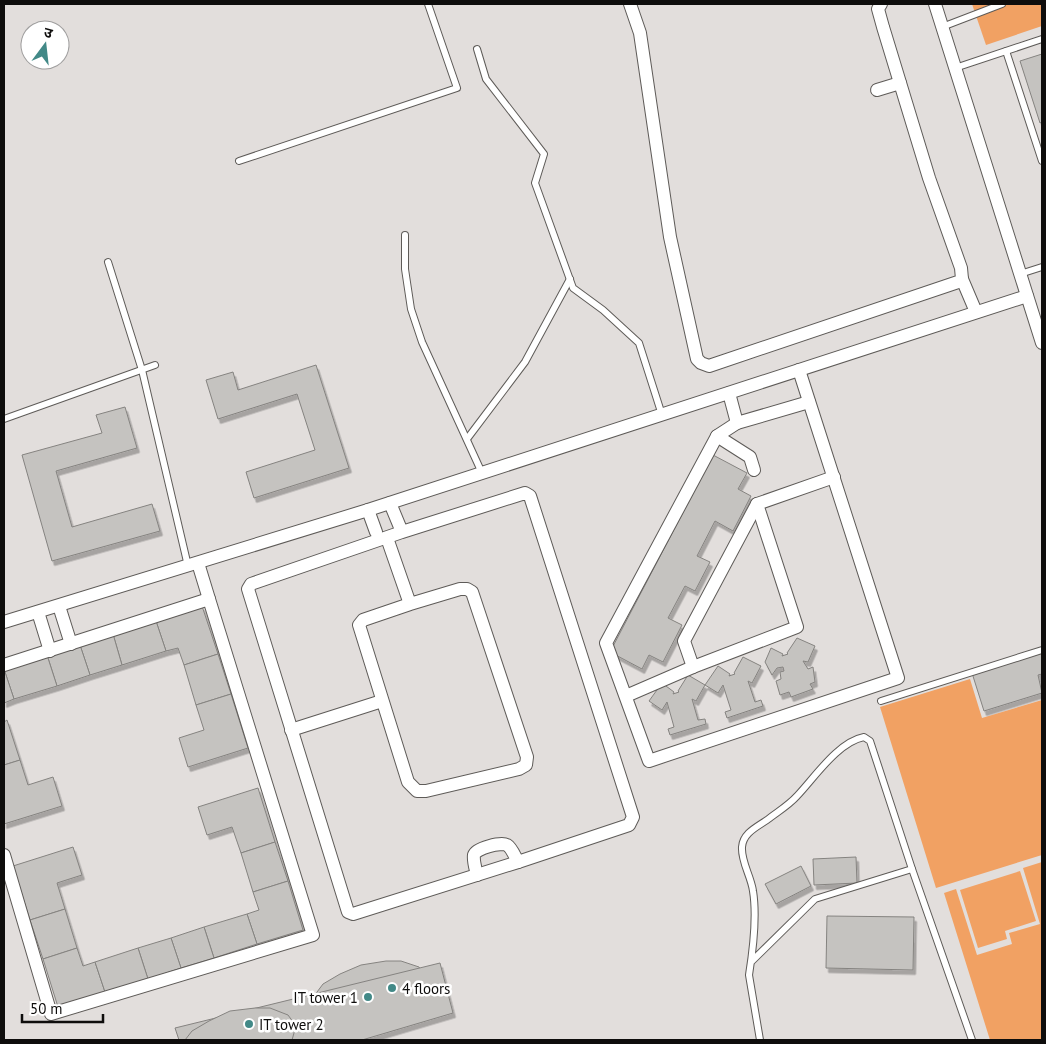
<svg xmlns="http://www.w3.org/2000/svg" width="1046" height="1044" viewBox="0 0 1046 1044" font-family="'PT Sans','Noto Sans Devanagari',sans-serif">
<defs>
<filter id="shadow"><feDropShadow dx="2.5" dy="4.5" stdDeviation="0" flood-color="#0004"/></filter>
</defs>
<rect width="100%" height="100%" fill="#e2dedc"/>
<!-- green -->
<g fill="#f1a163">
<polygon points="972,4 1042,4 1042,26 986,45"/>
<polygon points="970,679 982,718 1042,700 1042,734 1041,735 1042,739 1042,855 936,888 880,707"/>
<polygon points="1042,862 1042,1040 990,1040 944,893 956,889 977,955 1012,944 1009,933 1040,924 1023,868"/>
<polygon points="1020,871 1036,921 1005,931 1007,939 978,948 960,890"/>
</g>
<!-- building -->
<g fill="#c5c3c0" stroke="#858380" filter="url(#shadow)">
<polygon points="1042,54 1042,122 1040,123 1020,61"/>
<polygon points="316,365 349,468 254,498 246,472 315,450 297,394 218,419 206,380 233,372 238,390"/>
<polygon points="125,407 137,448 56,471 72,527 152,504 160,531 52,561 22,455 102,433 96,415"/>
<polygon points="713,455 747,473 738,489 751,496 733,531 715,521 697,556 710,562 695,591 685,586 668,618 682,625 663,662 649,655 642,669 610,652"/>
<polygon points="202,606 218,654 184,665 178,648 166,651 156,621"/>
<polygon points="156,621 166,651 122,665 113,634"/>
<polygon points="113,634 122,665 90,675 80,645"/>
<polygon points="797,638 815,646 808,662 803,661 808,669 813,667 815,682 810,684 813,689 791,697 789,692 780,695 776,681 781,679 780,672 784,671 783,667 777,668 772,675 765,662 771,648 783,654 782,656 788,654 787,653"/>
<polygon points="80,645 90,675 57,686 47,655"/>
<polygon points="1042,653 1042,674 1038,675 1042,693 984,711 972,673"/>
<polygon points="218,654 231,694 196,705 184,665"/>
<polygon points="47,655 57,686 14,699 4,669"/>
<polygon points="743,657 761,666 752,683 748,681 755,702 761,700 763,706 727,718 725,712 731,710 723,685 718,693 705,685 718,666 730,674 729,676 735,674 734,673"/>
<polygon points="4,669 14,699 4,703"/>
<polygon points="688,675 705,685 696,701 692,699 698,720 705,719 706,724 670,735 668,729 674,727 667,702 662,710 649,701 662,683 674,692 673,694 679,692 678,691"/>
<polygon points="231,694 248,748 188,767 179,738 204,730 196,705"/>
<polygon points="7,720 20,760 4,765 4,722"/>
<polygon points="20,760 28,785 53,777 62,806 4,824 4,765"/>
<polygon points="258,788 275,842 241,853 232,827 207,835 198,807"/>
<polygon points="275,842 288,881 253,892 241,853"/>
<polygon points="73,847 82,875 57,883 65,909 30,920 13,866"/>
<polygon points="856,857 857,883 814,885 813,859"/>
<polygon points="801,866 811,886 776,904 765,884"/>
<polygon points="288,881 303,930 257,944 247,914 259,910 253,892"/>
<polygon points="65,909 77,948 43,959 30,920"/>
<polygon points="247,914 257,944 214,958 204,927"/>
<polygon points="827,916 914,917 913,970 826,968"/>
<polygon points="204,927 214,958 181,968 171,938"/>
<polygon points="171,938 181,968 148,979 138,948"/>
<polygon points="77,948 83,966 95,962 105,992 58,1007 43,959"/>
<polygon points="138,948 148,979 105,992 95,962"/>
<polygon points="386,961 401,961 419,967 427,979 423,993 413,1005 384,1021 362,1027 342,1028 326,1024 316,1013 314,1007 314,1000 317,992 323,984 340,974 361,965"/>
<polygon points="440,963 453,1013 362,1040 179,1040 175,1028"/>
<polygon points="255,1008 270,1008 288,1015 296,1026 292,1040 185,1040 192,1031 209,1021 230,1011"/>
</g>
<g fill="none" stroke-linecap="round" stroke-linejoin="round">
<!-- service casing -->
<g stroke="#5e5b58" stroke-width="8">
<g id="service">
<polyline points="942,27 1002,4"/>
<polyline points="477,49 486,79 544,154 535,183 573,288 603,310 639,343 662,415"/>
<polyline points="1006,51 1042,161"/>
<polyline points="955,68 1042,39"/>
<polyline points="239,161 457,88 428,4"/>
<polyline points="405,235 405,269 411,309 422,342 482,473"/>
<polyline points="108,262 142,370 188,566"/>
<polyline points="1020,274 1042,267"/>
<polyline points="4,419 155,365"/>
<polyline points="467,439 525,362 570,279"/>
<polyline points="881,701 1042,650"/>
<polyline points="912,869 972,1040"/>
<path d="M751,962L815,899L912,869L870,741L864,737C838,742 815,777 797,796C788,806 777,812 767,820C757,827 743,833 742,847C741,862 751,876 753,891C757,916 753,950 749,975L760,1040"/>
</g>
</g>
<!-- minor casing -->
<g stroke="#5e5b58" stroke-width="14">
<g id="minor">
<polyline points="630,4 640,33 670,237 697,359 701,363 709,366 958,282 962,279 961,268 929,178 883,27 878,9 881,4"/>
<polyline points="935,4 1042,343"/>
<polyline points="877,90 900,83"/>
<polyline points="962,279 976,312"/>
<polyline points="729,393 737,423 717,436 606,643 649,761 898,678 799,370"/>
<polyline points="737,423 809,402"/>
<polyline points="717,436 750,457 754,470"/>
<polyline points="390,503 402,532 525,493 530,496 633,817 629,825 518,862 353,914 348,912 248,589 251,584 402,532"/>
<polyline points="368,510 376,532"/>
<polyline points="387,538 410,604 460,589 467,589 472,592 527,757 526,765 519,769 426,791 417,791 408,782 359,625 363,620 410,604"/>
<polyline points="198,563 209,599"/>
<polyline points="59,606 71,644"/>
<polyline points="38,612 50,651"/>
<polyline points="4,622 368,510 1027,296"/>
<polyline points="4,665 209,599 313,935 51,1014 4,855"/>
<polyline points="693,667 797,627 757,504"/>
<polyline points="626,696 693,667 684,641 757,504 834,477"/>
<polyline points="291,730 382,701"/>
<path d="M477,875C476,870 473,861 474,855C476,848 501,842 507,845C512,848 515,857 518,862"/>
</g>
</g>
<!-- service -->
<use href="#service" stroke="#fff" stroke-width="6"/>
<!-- minor -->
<use href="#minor" stroke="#fff" stroke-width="12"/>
</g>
<!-- markers -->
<g fill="#428987" stroke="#fff" stroke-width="2">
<circle cx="392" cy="988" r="5"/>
<circle cx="368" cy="997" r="5"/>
<circle cx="249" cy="1024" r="5"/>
</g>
<g text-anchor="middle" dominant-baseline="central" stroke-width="5" stroke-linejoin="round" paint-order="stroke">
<!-- poi labels -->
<g font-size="15" fill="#0e0d0c" stroke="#fff" text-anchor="start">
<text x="402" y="988">4 floors</text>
<text x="358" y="997" text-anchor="end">IT tower 1</text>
<text x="259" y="1024">IT tower 2</text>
</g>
</g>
<!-- border -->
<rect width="1046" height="1044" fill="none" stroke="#0e0d0c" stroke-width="10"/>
<!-- north arrow -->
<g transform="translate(45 45) rotate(15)"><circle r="24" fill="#ffffff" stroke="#9f9e9e"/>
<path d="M0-4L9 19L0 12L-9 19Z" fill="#428987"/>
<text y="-8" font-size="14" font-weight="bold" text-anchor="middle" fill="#0e0d0c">उ</text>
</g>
<!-- scale -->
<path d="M22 1014v8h81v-8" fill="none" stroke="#0e0d0c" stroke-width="2.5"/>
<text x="30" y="1014" font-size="15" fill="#0e0d0c" stroke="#ffffff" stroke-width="4" paint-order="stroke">50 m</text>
</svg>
